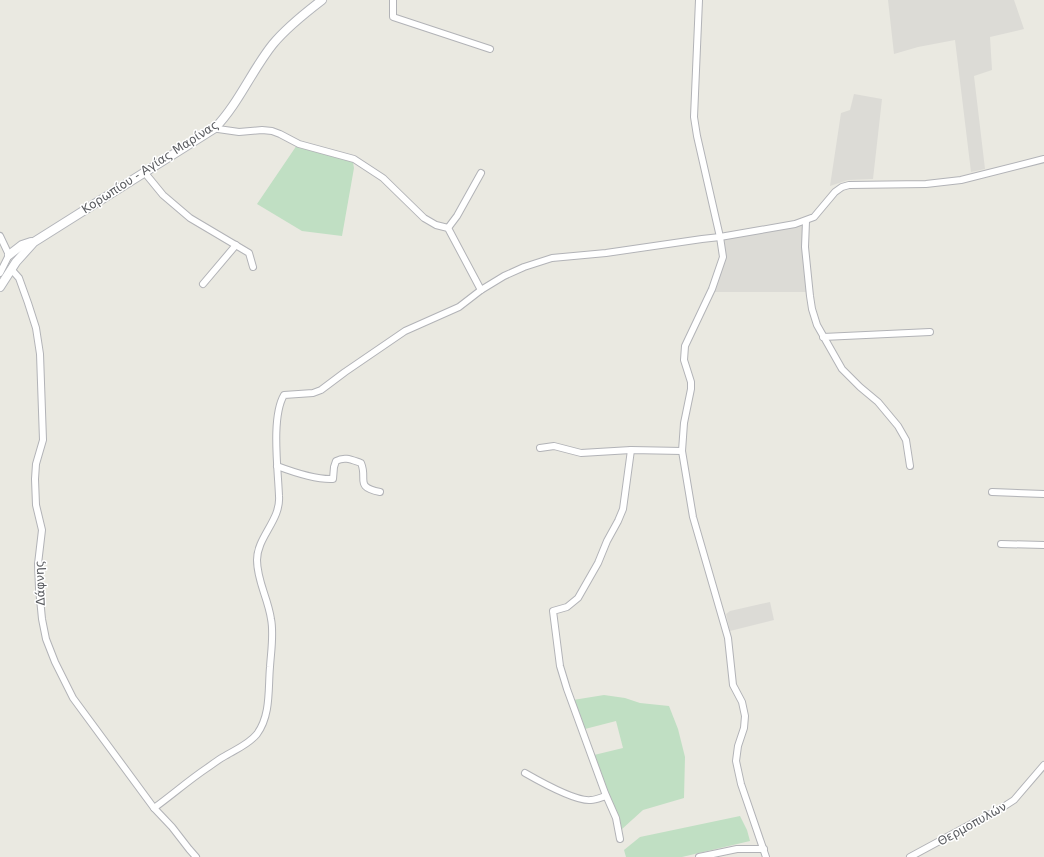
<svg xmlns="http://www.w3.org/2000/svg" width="1044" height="857" viewBox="0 0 1044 857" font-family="'DejaVu Sans',sans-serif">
<rect width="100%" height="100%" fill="#eae9e1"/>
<!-- industrial -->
<g fill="#dcdbd6">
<polygon points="888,0 1014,0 1024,29 990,37 992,70 974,76 985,169 971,172 955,40 918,47 894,54"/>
<polygon points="854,94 882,99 873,179 848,180 830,186 841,113 850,110"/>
<polygon points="803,223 808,292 713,292 725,255 723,240 745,236"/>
<polygon points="770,602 774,620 730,631 726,614 730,611"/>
</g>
<!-- green -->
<g fill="#c0dfc3">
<polygon points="297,145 307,149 353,162 354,168 342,236 302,231 257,204"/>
<polygon points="604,695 625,698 640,703 669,706 678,729 685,757 684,798 643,810 622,829 618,816 608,794 594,755 623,748 616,721 585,729 573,700"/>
<polygon points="740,816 747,830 750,841 682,857 626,857 624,850 640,837"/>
</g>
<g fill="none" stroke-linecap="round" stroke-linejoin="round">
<!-- minor casing -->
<g stroke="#b2b3b7" stroke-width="8">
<g id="minor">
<polyline points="393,0 393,17 490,49"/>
<polyline points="699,0 694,117 697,136 720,237 723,257 712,289 685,346 684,360 691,382 691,389 684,423 682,451 693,517 728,638 733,685 742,702 745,716 744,728 738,746 736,761 741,784 766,857"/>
<polyline points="215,128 218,129 239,132 262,130 272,131 280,134 299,144 354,159 383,178 424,218 436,225 448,228 481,290"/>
<polyline points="145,173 163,195 190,218 249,253 253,267"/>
<polyline points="806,221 805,247 810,296 812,309 817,325 842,369 860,387 878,402 898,426 906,440 910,466"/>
<polyline points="448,228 457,216 481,173"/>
<polyline points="0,236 9,255 0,273"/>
<polyline points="11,269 19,278 28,303 36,328 40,354 43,440 36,464 35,479 36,505 42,530 38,564 39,588 42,619 46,639 55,662 73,698 154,808 172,827 189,849 196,857"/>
<polyline points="203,284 236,245"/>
<polyline points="823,337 930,332"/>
<polyline points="540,448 554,446 581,453 631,450 682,451"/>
<path d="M277,466C293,472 316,480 333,479L334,467L336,461C345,456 352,460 361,463C368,479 354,487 380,492"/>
<polyline points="992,492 1044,494"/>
<polyline points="1001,544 1044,545"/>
<path d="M525,773C539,781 576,802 591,800C596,800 602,797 606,796"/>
<path d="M154,808C172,795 189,780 207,768C213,764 219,759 225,756C236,749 248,745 257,734C271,715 268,689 270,667C271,651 274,634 271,619C268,598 257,581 257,560C257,537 281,520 279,496C278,469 271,417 284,395L313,393L321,390L345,372L405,331L459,307L481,290L504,276L524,267L552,258L606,253L702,239L720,237L795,224L814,217L835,192L842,187L849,185L926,184L961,180L1044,159"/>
<polyline points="620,839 616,818 605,793 567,689 560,666 553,611 567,607 578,598 598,563 607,541 618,521 623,509 631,450"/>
<polyline points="699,857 737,849 764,849"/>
<polyline points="910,857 971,824 1000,809 1014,800 1044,765"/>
</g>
</g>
<!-- secondary casing -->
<g stroke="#b3b5ba" stroke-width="10">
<g id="secondary">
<polyline points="9,255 22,245 31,242"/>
<path d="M0,287L16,262L34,242L215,128C239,103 252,70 273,44C287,27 305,13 322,0"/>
</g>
</g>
<!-- minor -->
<use href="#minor" stroke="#fff" stroke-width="6"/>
<!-- secondary -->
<use href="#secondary" stroke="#fff" stroke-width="8"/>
</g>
<g text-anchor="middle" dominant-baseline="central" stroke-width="3" stroke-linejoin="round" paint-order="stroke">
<!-- street labels -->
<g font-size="12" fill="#5a5c60" stroke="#fff">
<text transform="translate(150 167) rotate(-33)">Κορωπίου - Αγίας Μαρίνας</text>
<text transform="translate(40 583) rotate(-92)">Δάφνης</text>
<text transform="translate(972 824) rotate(-29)">Θερμοπυλών</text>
</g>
</g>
</svg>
